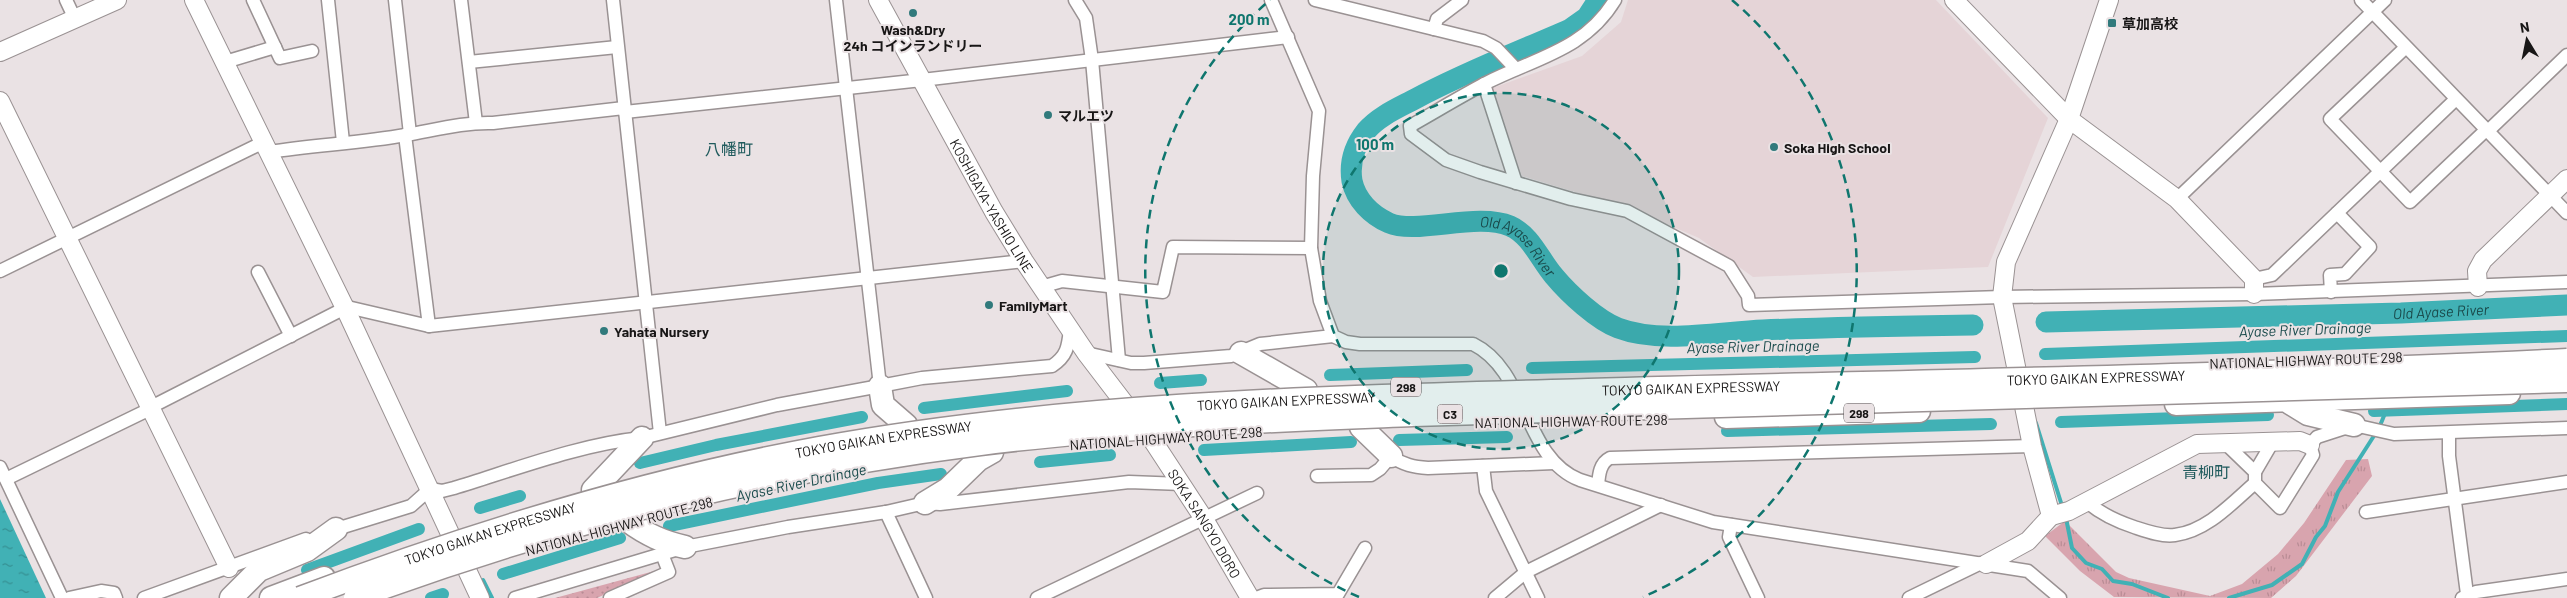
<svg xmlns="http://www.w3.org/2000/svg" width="2567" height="598" viewBox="0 0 2567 598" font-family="Barlow,'Noto Sans JP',sans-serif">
<defs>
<pattern id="grass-dots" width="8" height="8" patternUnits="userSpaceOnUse" patternTransform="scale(1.25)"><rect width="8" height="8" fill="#d8a4ae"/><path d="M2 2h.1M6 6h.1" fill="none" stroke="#b98c95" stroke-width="1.8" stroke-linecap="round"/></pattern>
<pattern id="park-tufts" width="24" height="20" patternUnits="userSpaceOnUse" patternTransform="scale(1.25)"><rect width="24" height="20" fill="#d8a4ae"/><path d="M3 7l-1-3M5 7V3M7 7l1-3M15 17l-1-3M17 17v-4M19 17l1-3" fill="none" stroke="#b98c95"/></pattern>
<pattern id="water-ripples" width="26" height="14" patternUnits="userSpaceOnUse" patternTransform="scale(1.25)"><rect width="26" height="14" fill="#41b1b5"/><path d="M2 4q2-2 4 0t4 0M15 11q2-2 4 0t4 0" fill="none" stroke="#358f92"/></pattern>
</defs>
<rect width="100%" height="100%" fill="#eae2e4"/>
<!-- built -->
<polygon fill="#e5d4d7" points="1628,0 1936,0 2048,118 1988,267 1753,277 1699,238 1631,209 1522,176 1490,89 1582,56 1621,22"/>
<!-- grass -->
<polygon fill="url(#grass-dots)" points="658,570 597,598 555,598"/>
<!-- park -->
<polygon fill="url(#park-tufts)" points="2368,459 2372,476 2296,576 2271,598 2114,597 2080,571 2045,536 2065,521 2116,572 2129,578 2210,596 2242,584 2278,554 2304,523 2346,460"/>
<!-- water -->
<polygon fill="url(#water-ripples)" points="0,499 46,598 0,598"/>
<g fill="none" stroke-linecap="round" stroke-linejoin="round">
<!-- stream -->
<g stroke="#41b1b5" stroke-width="4">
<polyline points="2036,423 2063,509"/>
<polyline points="2066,518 2072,548 2086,563 2102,569 2113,581 2132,584 2168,598"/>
<polyline points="483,580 492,598"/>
<polyline points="2229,598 2272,585 2302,564 2316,537 2325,526 2338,492 2379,428 2386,411"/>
</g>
<!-- canal -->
<g stroke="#41b1b5" stroke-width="12">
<polyline points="2045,354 2567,336"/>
<polyline points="1532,368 1975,357"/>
<polyline points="1330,375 1467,370"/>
<polyline points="1160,383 1201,380"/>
<polyline points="924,408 1067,391"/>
<polyline points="2374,411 2567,404"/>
<polyline points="2061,422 2268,415"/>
<polyline points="1727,431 1991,424"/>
<polyline points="1399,440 1507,437"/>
<polyline points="1204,450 1351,442"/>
<polyline points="1040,462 1110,455"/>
<polyline points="640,463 716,445 862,417"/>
<polyline points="480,508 520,496"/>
<polyline points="669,526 878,483 941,474"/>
<polyline points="307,570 419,529"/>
<polyline points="503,574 620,538"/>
<polyline points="431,598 443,594"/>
</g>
<!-- river -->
<g stroke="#41b1b5" stroke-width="21">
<path id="s1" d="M1598,0L1587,17L1570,29C1518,52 1465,72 1415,99C1398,108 1379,116 1366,131C1355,145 1349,162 1352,181C1356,200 1371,215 1389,223C1417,235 1477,212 1510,226C1531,235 1540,260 1554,276C1569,294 1597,320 1618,328C1660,344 1719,332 1763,330C1833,327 1903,326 1973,325"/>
<path id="s2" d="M2046,322L2401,313L2567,305"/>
</g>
<!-- street casing -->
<g stroke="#9a9293" stroke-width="15">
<g id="street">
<polyline points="66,0 75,19"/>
<polyline points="253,0 280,58 312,51"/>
<polyline points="328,0 343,142"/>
<polyline points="395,0 410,134"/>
<polyline points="461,0 476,123"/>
<polyline points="613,0 660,433"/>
<polyline points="836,0 880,386"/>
<polyline points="1075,0 1086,18 1092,60 1119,360"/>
<path d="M1271,0L1319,111L1313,176L1311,248L1320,301L1333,336L1346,342L1360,344H1473C1528,371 1523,458 1580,480L1713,522L2028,571L2060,598"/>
<polyline points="1315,0 1483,41 1496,48 1516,69"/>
<path d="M1615,0C1585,50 1535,58 1486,83C1461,96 1435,112 1410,126L1411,134L1446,160L1480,172L1571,199L1627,211L1729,266L1748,296L1749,305L2002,297L2254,294L2567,282"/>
<polyline points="2361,0 2567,213"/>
<polyline points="1434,29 1437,19 1462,0"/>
<polyline points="2405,48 2330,119 2410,202 2486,130"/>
<polyline points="225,62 275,47"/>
<polyline points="469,62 617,47"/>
<polyline points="1484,84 1516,183"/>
<polyline points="625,112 922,80 1288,37"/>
<polyline points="2488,131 2567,55"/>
<polyline points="405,135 429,326"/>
<path d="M269,152C314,145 360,143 406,135C435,130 464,122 493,123L624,108"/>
<polyline points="2177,199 2385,0"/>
<polyline points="0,271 264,142"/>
<polyline points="258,272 291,336"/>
<polyline points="2254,279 2272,275 2456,99"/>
<polyline points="1041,287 1062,281 1163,292 1173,247 1311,248"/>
<polyline points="2331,292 2330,275 2345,274 2370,247 2337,213"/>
<polyline points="343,306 429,326 1024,261"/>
<polyline points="1086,353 1131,363 1144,363 1231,356 1260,344 1333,336"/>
<polyline points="151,407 345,308"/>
<polyline points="2449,434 2449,456 2467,594"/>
<polyline points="2225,443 2255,472 2255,483 2280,508 2313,455 2310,445 2317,437 2354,425 2394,434 2567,428"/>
<polyline points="1483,466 1486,491 1538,598"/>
<polyline points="0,467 62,598"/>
<polyline points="2255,472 2272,443"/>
<path d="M1317,476L1371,475L1380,469L1391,456C1403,465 1414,467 1428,468L1554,463"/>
<polyline points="6,479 152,408"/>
<path d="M1598,485C1599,474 1600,463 1610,458L2032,446"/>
<path d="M2087,502C2101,514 2116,521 2134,527C2146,531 2162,537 2175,535C2207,531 2232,503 2255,483"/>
<polyline points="886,512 926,598"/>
<polyline points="2366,512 2567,482"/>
<polyline points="1731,525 1729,537 1758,598"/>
<path d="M330,531L411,506L430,489L442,491L454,488C513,470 581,444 642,438L777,405L880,386L922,378L1052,366C1067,356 1068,347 1070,330"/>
<polyline points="69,598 101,591 114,593 116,598"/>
<polyline points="144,598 306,539"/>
<polyline points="515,598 685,547 788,527 886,512 925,503 940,504 1129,482 1182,484"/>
<polyline points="610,598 669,572 662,554"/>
<polyline points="1037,598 1257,493"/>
<polyline points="1256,598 1264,595 1338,594 1365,548"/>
<polyline points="1495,598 1526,572 1661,505"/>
<polyline points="1909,598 1981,563"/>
<polyline points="2462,598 2476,592 2567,579"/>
</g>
</g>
<!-- secondary casing -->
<g stroke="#9a9293" stroke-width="20">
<g id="secondary">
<polyline points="194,0 345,308 480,598"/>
<path id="s3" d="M878,0L994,212L1024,261L1086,353L1151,438L1204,519L1250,598"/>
<polyline points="1954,0 2069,119 2177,199 2254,279 2254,294"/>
<polyline points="0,52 117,0"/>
<polyline points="0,101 229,568"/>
<polyline points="2478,287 2477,271 2483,260 2567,179"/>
<polyline points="2051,516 2069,511 2197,444 2300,441 2310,445"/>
<polyline points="1986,564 2028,541 2051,516 2032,446 2002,297 2006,262 2069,119 2109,0"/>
</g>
</g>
<!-- highway casing -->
<g stroke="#9a9293" stroke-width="25">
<g id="highway">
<polyline points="1241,353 1306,390"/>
<polyline points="880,386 883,405 906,425"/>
<polyline points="2290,403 2308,414 2354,425"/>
<polyline points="2176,404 2509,393"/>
<polyline points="1726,417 1919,411"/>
<polyline points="1361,427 1391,456"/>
<polyline points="593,490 642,438"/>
<polyline points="925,503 948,489 978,460 992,452"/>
<path d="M628,521C647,535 663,542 685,547"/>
<polyline points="231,598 259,570 307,550 336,529"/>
<polyline points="271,598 324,578"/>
</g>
</g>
<!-- street -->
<use href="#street" stroke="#fff" stroke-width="12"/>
<!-- secondary -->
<use href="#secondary" stroke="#fff" stroke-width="18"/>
<!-- highway -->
<use href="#highway" stroke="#fff" stroke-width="22"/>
<!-- highway-bridge casing -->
<g stroke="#9a9293" stroke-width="25" stroke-linecap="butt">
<g id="highway-bridge">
<path id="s4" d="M300,598C469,534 641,481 819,448C1073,402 1331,397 1588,390C1914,381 2241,376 2567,360"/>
<path d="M355,598C557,523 766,471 980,444C1124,426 1268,421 1413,415L2567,381"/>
</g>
</g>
<!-- highway-bridge -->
<use href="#highway-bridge" stroke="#fff" stroke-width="22"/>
</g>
<!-- distance rings -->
<circle cx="1501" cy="271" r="178" fill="#0f766e" fill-opacity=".12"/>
<g fill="none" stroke="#0f766e" stroke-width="2.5" stroke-dasharray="9 6">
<circle cx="1501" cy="271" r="178"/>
<path d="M1359 597A356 356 0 0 1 1270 0M1732 0A356 356 0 0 1 1643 597"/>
</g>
<!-- markers -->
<g fill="#317a7c" stroke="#eae2e4" stroke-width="2">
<circle cx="913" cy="13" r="5"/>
<rect x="2107" y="18" width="10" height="10" rx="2.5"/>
<circle cx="1048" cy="115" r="5"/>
<circle cx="1774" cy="147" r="5"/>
<circle cx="989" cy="305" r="5"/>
<circle cx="604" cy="331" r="5"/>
</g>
<g text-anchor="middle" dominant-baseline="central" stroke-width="4" stroke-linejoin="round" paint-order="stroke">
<!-- shield labels -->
<g fill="#eae2e4" stroke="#575354" stroke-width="1">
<rect x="1391" y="377.5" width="30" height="19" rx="4"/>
<rect x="1844" y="403.5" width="30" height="19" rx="4"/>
<rect x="1437.5" y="404.5" width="25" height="19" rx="4"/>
</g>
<g font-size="12" font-weight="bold" fill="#181616">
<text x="1406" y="387">298</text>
<text x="1859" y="413">298</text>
<text x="1450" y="414">C3</text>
</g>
<!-- poi labels -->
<g font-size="14" font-weight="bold" fill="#181616" stroke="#eae2e4" text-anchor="start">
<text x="2122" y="23">草加高校</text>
<text x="913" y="29" text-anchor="middle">Wash&amp;Dry<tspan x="913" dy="16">24h コインランドリー</tspan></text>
<text x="1058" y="115">マルエツ</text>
<text x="1784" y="147">Soka High School</text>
<text x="999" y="305">FamilyMart</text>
<text x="614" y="331">Yahata Nursery</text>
</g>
<!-- street labels -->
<g font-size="14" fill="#181616" stroke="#eae2e4">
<text stroke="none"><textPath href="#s3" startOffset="235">KOSHIGAYA-YASHIO LINE</textPath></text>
<text transform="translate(2306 360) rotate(-2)">NATIONAL HIGHWAY ROUTE 298</text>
<text stroke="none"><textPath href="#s4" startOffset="1821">TOKYO GAIKAN EXPRESSWAY</textPath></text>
<text stroke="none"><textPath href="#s4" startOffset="1416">TOKYO GAIKAN EXPRESSWAY</textPath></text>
<text stroke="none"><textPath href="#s4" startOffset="1011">TOKYO GAIKAN EXPRESSWAY</textPath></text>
<text transform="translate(1571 421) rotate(-1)">NATIONAL HIGHWAY ROUTE 298</text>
<text transform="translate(1166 438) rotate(-4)">NATIONAL HIGHWAY ROUTE 298</text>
<text stroke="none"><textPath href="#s4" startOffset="606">TOKYO GAIKAN EXPRESSWAY</textPath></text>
<text stroke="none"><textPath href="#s3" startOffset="618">SOKA SANGYO DORO</textPath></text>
<text transform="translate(619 526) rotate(-15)">NATIONAL HIGHWAY ROUTE 298</text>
<text stroke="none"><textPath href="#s4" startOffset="201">TOKYO GAIKAN EXPRESSWAY</textPath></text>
</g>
<!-- water labels -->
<g font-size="15" font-style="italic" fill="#1a4b4c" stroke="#eae2e4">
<text stroke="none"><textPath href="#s1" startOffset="521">Old Ayase River</textPath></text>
<text stroke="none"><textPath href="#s2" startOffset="395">Old Ayase River</textPath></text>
<text transform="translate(2305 329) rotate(-2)">Ayase River Drainage</text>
<text transform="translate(1753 346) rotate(-1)">Ayase River Drainage</text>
<text transform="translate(801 482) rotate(-12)">Ayase River Drainage</text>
</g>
<!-- quarter labels -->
<g font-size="16" fill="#205b5d" stroke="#eae2e4">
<text x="729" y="148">八幡町</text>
<text x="2206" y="471">青柳町</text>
</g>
</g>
<circle cx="1501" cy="271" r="8" fill="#0f766e" stroke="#eae2e4" stroke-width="2.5"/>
<g font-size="15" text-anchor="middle" font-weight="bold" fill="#0f766e" stroke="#eae2e4" stroke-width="4" stroke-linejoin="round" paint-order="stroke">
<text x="1249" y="25">200 m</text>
<text x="1375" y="150">100 m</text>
</g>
<!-- north arrow -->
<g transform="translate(2527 40) rotate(350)" stroke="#eae2e4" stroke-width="4" paint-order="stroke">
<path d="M0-4L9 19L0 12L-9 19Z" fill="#181616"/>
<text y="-8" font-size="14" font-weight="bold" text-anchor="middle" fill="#181616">N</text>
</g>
</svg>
